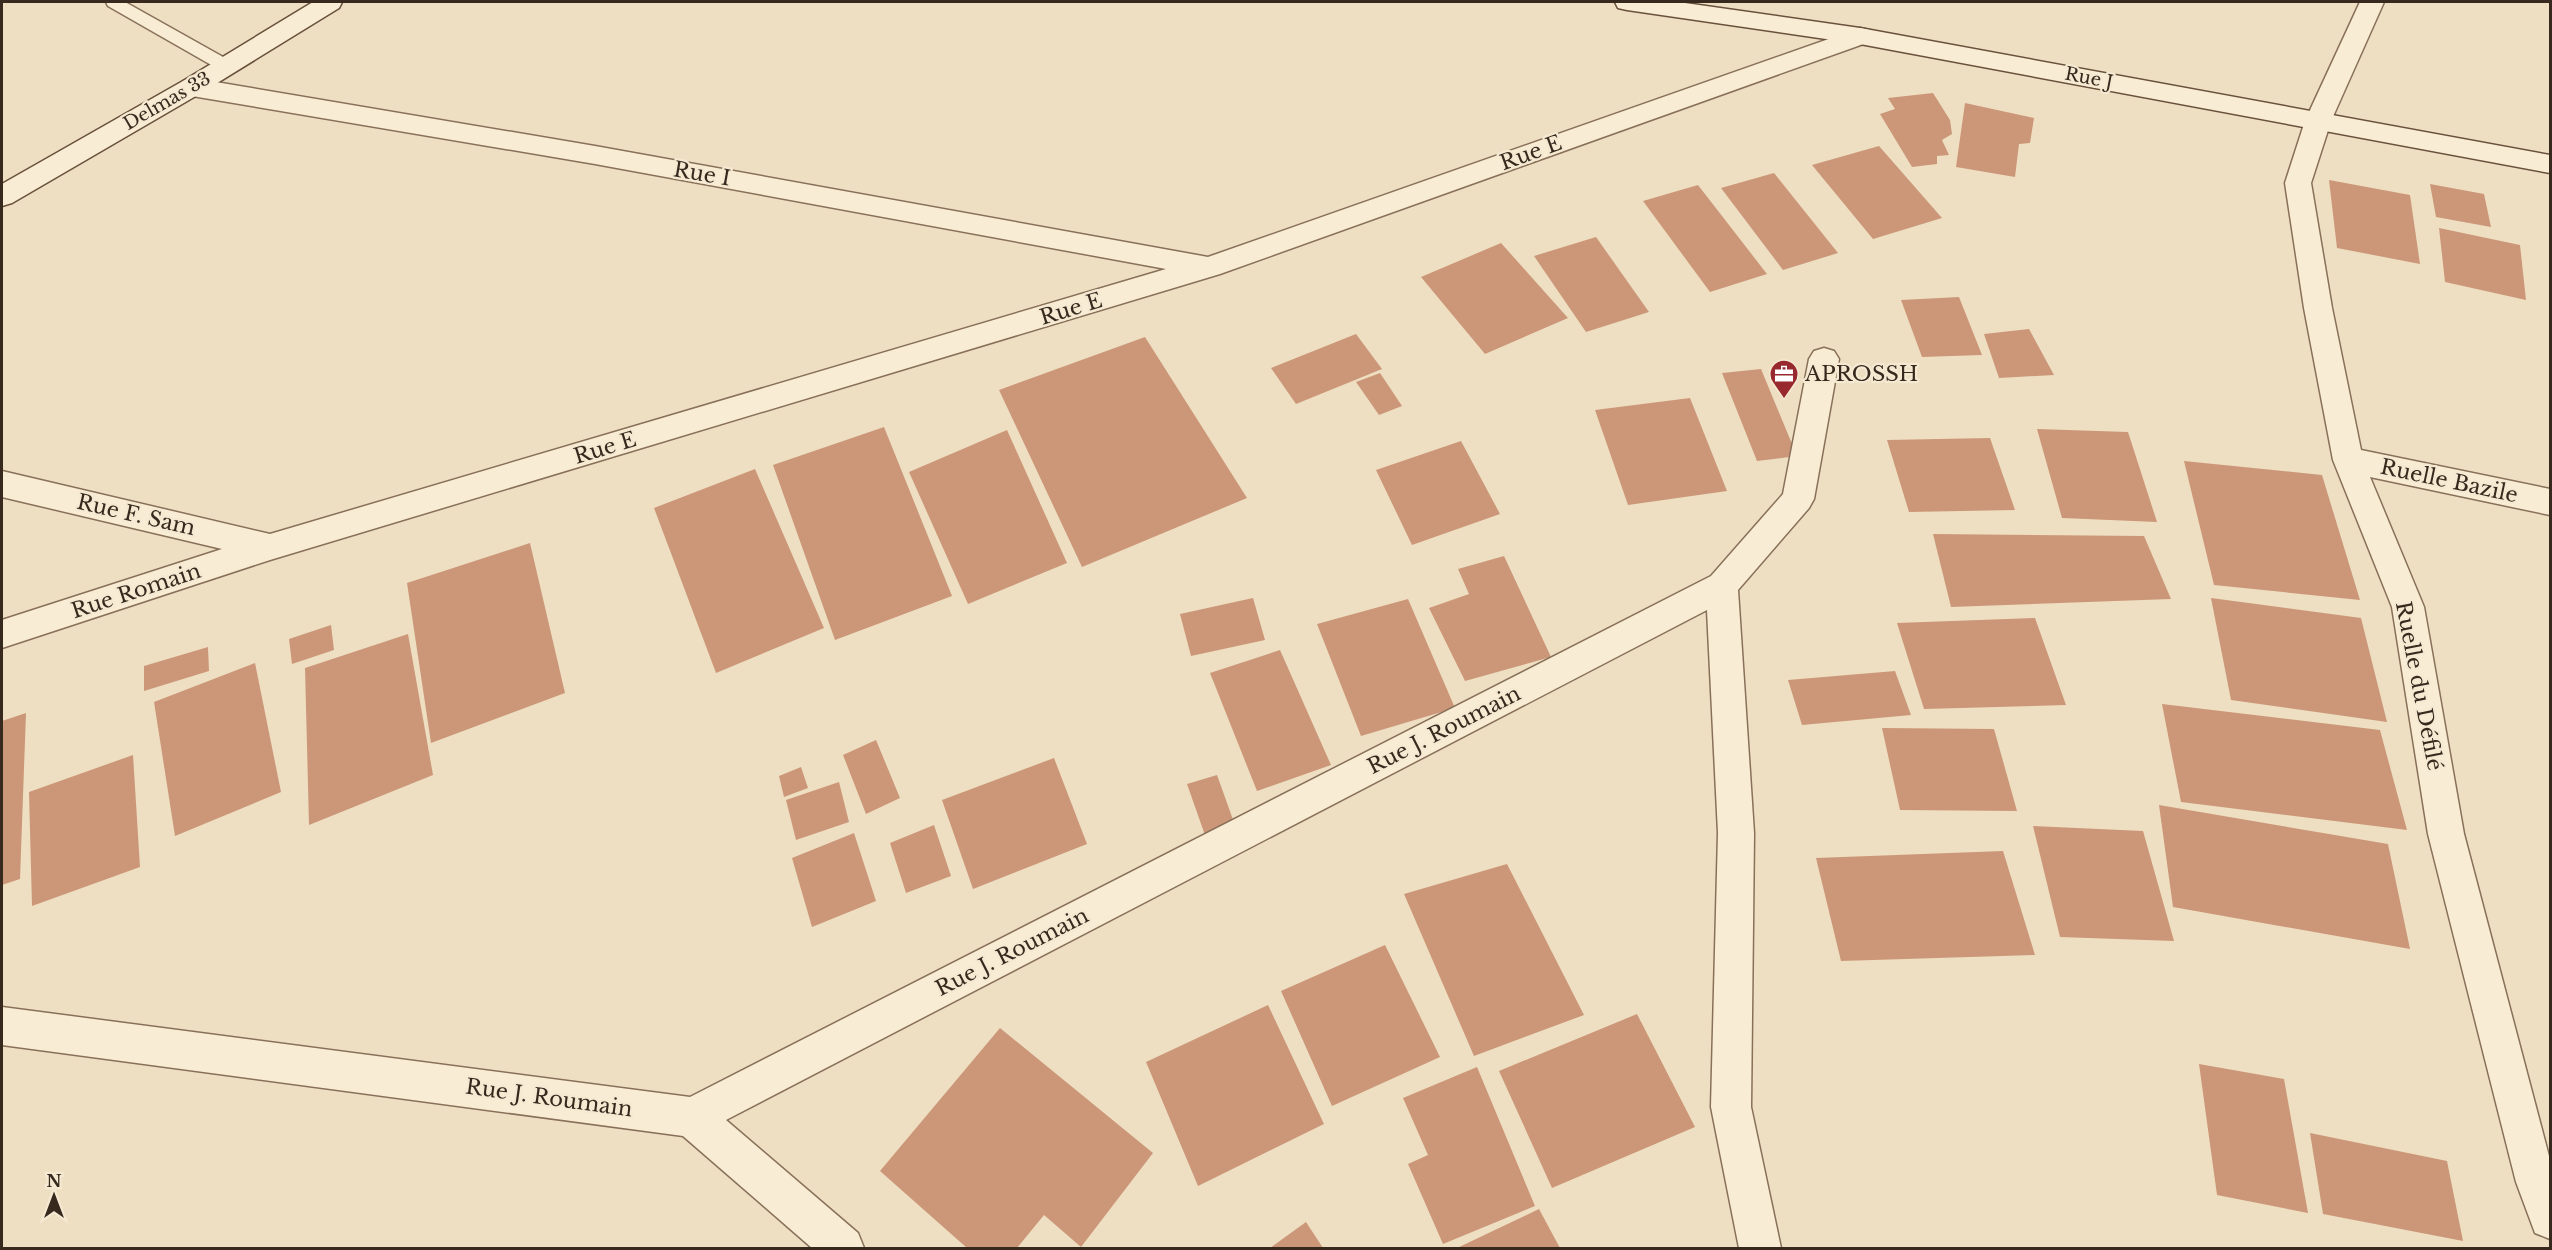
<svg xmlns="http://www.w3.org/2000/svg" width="2552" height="1250" viewBox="0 0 2552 1250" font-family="'Libre Baskerville',serif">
<rect width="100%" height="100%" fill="#eedfc2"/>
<!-- building -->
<g fill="#cc9778">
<polygon points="1933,93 1950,120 1952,134 1942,140 1949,155 1937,156 1937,164 1912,167 1880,114 1895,109 1888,98"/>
<polygon points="1965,103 2034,118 2030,143 2019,144 2015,177 1956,167"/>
<polygon points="1879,146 1942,218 1873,239 1812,165"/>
<polygon points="1774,173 1838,253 1783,270 1721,188"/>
<polygon points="2329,180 2410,195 2420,264 2337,248"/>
<polygon points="2430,184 2484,194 2491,227 2436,217"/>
<polygon points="1698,185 1767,274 1710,292 1643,201"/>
<polygon points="2439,228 2520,245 2526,300 2445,282"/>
<polygon points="1596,237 1649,312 1586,332 1534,256"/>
<polygon points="1501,243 1568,318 1485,354 1421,277"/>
<polygon points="1959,297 1982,355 1922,357 1901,300"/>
<polygon points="2029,329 2054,375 1999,378 1984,334"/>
<polygon points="1356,334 1382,369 1296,404 1271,368"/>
<polygon points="1145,337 1247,498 1082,567 999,390"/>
<polygon points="1761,369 1797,456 1757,461 1722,373"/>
<polygon points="1380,373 1402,406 1379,415 1356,382"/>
<polygon points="1690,398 1727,491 1628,505 1595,410"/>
<polygon points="884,427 952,596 835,640 773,465"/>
<polygon points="2037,429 2128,432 2157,522 2062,518"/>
<polygon points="1007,430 1067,563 968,604 909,472"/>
<polygon points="1990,438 2015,510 1909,512 1887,440"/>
<polygon points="1461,441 1500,514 1412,545 1376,470"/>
<polygon points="2184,461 2322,475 2360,600 2214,585"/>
<polygon points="755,469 824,628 716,673 654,508"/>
<polygon points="1933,534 2144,536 2171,599 1951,607"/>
<polygon points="530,543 565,693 431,743 407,583"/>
<polygon points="1504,556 1551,657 1465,681 1429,608 1469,594 1458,569"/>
<polygon points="1253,598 1265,640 1191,656 1180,614"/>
<polygon points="2211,598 2361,618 2387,722 2231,700"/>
<polygon points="1408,599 1455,708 1361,736 1317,624"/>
<polygon points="2035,618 2066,705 1924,709 1897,623"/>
<polygon points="331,625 334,650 292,664 289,639"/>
<polygon points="408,634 433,775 309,825 305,668"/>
<polygon points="208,647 209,671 144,691 144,666"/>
<polygon points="1280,650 1331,765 1257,791 1210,673"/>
<polygon points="255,663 281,792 175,836 154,702"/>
<polygon points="1895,671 1911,715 1802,725 1788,680"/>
<polygon points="2162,704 2380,730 2407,830 2181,802"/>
<polygon points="26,713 20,879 2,885 2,721"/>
<polygon points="1882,728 1994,729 2017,811 1900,810"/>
<polygon points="876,740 900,798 866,814 843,755"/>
<polygon points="133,755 140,867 32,906 29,792"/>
<polygon points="1054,758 1087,844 973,889 942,800"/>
<polygon points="801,767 808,788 784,797 779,776"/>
<polygon points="1217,775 1236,828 1206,838 1187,784"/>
<polygon points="839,782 849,822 796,840 786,800"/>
<polygon points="2159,805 2388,844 2410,949 2173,907"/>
<polygon points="934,825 951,876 906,893 890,843"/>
<polygon points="2033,826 2143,831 2174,941 2060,937"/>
<polygon points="854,833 876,901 812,927 792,858"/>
<polygon points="2003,851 2035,955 1841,961 1816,858"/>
<polygon points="1507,864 1584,1015 1474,1056 1404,894"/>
<polygon points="1385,945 1440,1057 1332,1106 1281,991"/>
<polygon points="1268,1005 1324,1124 1198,1186 1146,1062"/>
<polygon points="1637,1014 1695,1127 1552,1188 1499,1071"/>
<polygon points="1000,1028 1153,1153 1081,1247 1044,1215 1017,1248 967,1248 880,1171"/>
<polygon points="2199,1064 2284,1079 2308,1213 2217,1195"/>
<polygon points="1477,1067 1535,1206 1443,1244 1408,1164 1428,1155 1403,1098"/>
<polygon points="2310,1133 2447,1161 2463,1241 2323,1214"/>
<polygon points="1539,1209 1560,1248 1457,1248"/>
<polygon points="1306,1222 1323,1248 1270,1248"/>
</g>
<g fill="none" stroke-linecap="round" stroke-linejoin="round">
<!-- lane casing -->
<g stroke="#887059" stroke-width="3">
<polygon id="lane" points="106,2 125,2 232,62 234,66 232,70 220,70 108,6"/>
</g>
<!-- street casing -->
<g stroke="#887059" stroke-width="3">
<g id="street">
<polygon points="2360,2 2384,2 2331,121 2311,183 2332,308 2361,450 2550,489 2550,515 2370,477 2424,607 2464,834 2550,1160 2550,1239 2535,1233 2516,1182 2428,834 2392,607 2333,460 2304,308 2285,183 2305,121"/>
<polygon points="1860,28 1869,30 1872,36 1869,42 1220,274 270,560 2,648 2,620 222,549 2,497 2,471 270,534 1166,269 595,164 192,96 183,93 179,87 183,81 192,78 595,146 1208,257"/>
<polygon points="1824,348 1834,351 1839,359 1814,499 1809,508 1738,590 1754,833 1751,1107 1781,1248 1739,1248 1711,1107 1718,833 1707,610 726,1120 858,1233 864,1248 812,1248 683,1136 2,1045 2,1007 690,1097 1711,576 1783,494 1809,359 1814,351"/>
</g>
</g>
<!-- secondary casing -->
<g stroke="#69513c" stroke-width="3">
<g id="secondary">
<polygon points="313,2 342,2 339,8 201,93 12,203 2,206 2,184 183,81"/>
<polygon points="1615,2 1678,2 1860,28 2550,155 2550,173 1860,44 1627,10 1618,8"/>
</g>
</g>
<!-- lane -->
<use href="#lane" fill="#f9ecd5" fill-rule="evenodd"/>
<!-- street -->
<use href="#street" fill="#f9ecd5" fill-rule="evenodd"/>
<!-- secondary -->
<use href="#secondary" fill="#f9ecd5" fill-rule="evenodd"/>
</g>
<!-- icons -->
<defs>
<g id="office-pin" transform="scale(1.5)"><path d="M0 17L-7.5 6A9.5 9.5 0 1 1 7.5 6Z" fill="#97292f" stroke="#f5e9d2"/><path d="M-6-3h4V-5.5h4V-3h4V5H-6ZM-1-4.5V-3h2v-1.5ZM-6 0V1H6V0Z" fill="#fff"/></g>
</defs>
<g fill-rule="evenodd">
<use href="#office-pin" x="1784" y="374"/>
</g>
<g text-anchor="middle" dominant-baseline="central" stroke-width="4.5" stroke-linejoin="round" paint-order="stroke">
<!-- far-street labels -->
<g font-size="18" fill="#37291d" stroke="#f5e9d2">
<text transform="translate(2089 78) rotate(11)">Rue J</text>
<text transform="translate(167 101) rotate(-30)">Delmas 33</text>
</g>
<!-- street labels -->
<g font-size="21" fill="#37291d" stroke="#f5e9d2">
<text transform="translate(1531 153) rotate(-20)">Rue E</text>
<text transform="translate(702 174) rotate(10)">Rue I</text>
<text transform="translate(1071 309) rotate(-17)">Rue E</text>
<text transform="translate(605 448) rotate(-17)">Rue E</text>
<text transform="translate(2449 481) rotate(12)">Ruelle Bazile</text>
<text transform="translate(136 515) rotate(13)">Rue F. Sam</text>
<text transform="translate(136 591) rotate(-18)">Rue Romain</text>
<text transform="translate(2419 686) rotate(79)">Ruelle du Défilé</text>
<text transform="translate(1444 730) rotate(-27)">Rue J. Roumain</text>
<text transform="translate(1012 952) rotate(-27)">Rue J. Roumain</text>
<text transform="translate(549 1098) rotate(8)">Rue J. Roumain</text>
</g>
<!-- poi labels -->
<g font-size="21" fill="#37291d" stroke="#f5e9d2" text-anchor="start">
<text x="1805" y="374">APROSSH</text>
</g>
</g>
<!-- border -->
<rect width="2552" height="1250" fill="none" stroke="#37291d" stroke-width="6"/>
<!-- north arrow -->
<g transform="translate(54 1196)" stroke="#f5e9d2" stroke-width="4.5" paint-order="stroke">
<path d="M0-4.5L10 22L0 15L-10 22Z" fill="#37291d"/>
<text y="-9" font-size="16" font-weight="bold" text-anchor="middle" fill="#37291d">N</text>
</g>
</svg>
